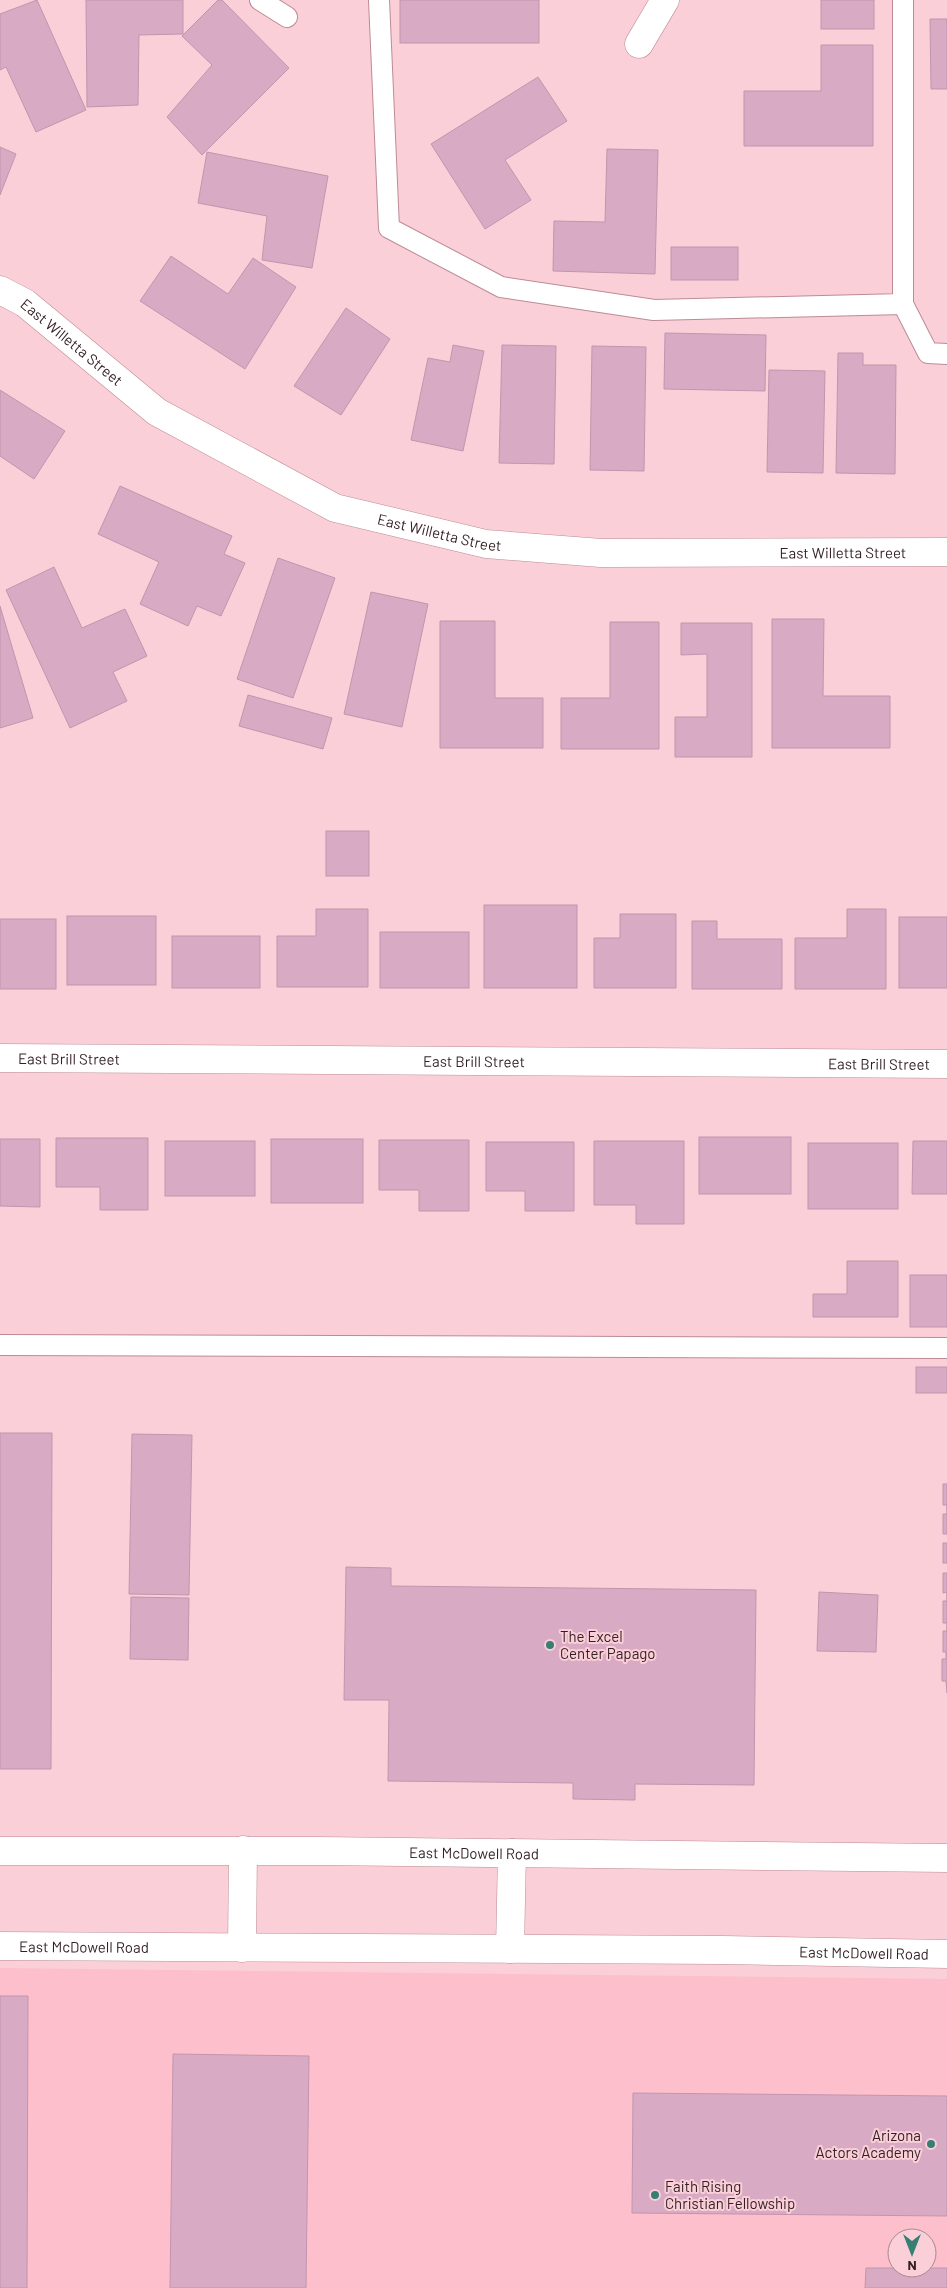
<svg xmlns="http://www.w3.org/2000/svg" width="947" height="2288" viewBox="0 0 947 2288" font-family="Barlow,sans-serif">
<rect width="100%" height="100%" fill="#fbcfd8"/>
<!-- built -->
<path fill="#fdbfcc" fill-rule="evenodd" d="M0,1968L947,1979V2288H0ZM897,2238H927V2268H897Z"/>
<!-- building -->
<g fill="#d9aac4" stroke="#c295ad">
<polygon points="37,0 86,110 36,132 6,67 0,70 0,14"/>
<polygon points="86,0 183,0 183,34 139,35 138,105 87,107"/>
<polygon points="218,0 222,0 289,68 202,155 167,117 212,65 182,36"/>
<rect x="400" y="0" width="139" height="43"/>
<rect x="821" y="0" width="53" height="29"/>
<polygon points="930,19 947,19 947,89 931,89"/>
<polygon points="821,45 873,45 873,146 744,146 744,91 821,91"/>
<polygon points="538,77 567,121 505,160 531,200 485,229 431,144"/>
<polygon points="0,147 16,154 0,195"/>
<polygon points="607,149 658,150 655,274 553,271 554,221 605,222"/>
<polygon points="207,152 328,176 312,268 262,260 267,216 198,203"/>
<rect x="671" y="247" width="67" height="33"/>
<polygon points="171,256 228,294 253,258 296,287 245,369 140,301"/>
<polygon points="346,308 390,339 341,415 294,386"/>
<polygon points="665,333 766,335 765,391 664,389"/>
<polygon points="453,345 484,351 463,451 411,440 428,358 450,362"/>
<polygon points="502,345 556,346 554,464 499,463"/>
<polygon points="592,346 646,347 644,471 590,470"/>
<polygon points="838,353 863,353 863,365 896,365 895,474 836,473"/>
<polygon points="769,370 825,371 823,473 767,472"/>
<polygon points="0,390 65,431 34,479 0,456"/>
<polygon points="120,486 232,536 224,554 245,563 221,616 197,606 188,626 140,604 159,562 98,534"/>
<polygon points="278,558 335,578 293,698 237,679"/>
<polygon points="54,567 82,628 125,609 147,656 113,672 127,701 70,728 6,590"/>
<polygon points="371,592 428,604 402,727 344,714"/>
<polygon points="0,606 33,718 0,728"/>
<polygon points="772,619 824,619 823,696 890,696 890,748 772,748"/>
<polygon points="440,621 495,621 495,698 543,698 543,748 440,748"/>
<polygon points="610,622 659,622 659,749 561,749 561,698 610,698"/>
<polygon points="681,623 752,623 752,757 675,757 675,717 707,717 707,654 681,655"/>
<polygon points="248,695 332,718 323,749 239,726"/>
<rect x="326" y="831" width="43" height="45"/>
<rect x="484" y="905" width="93" height="83"/>
<polygon points="316,909 368,909 368,987 277,987 277,936 316,936"/>
<polygon points="847,909 886,909 886,989 795,989 795,938 847,938"/>
<polygon points="620,914 676,914 676,988 594,988 594,938 620,938"/>
<rect x="67" y="916" width="89" height="69"/>
<rect x="899" y="917" width="48" height="71"/>
<rect x="0" y="919" width="56" height="70"/>
<polygon points="692,921 717,921 717,939 782,939 782,989 692,989"/>
<rect x="380" y="932" width="89" height="56"/>
<rect x="172" y="936" width="88" height="52"/>
<rect x="699" y="1137" width="92" height="57"/>
<polygon points="56,1138 148,1138 148,1210 100,1210 100,1187 56,1187"/>
<polygon points="0,1139 40,1139 40,1207 0,1206"/>
<rect x="271" y="1139" width="92" height="64"/>
<polygon points="379,1140 469,1140 469,1211 419,1211 419,1190 379,1190"/>
<rect x="165" y="1141" width="90" height="55"/>
<polygon points="594,1141 684,1141 684,1224 636,1224 636,1205 594,1205"/>
<polygon points="913,1141 947,1141 947,1194 912,1194"/>
<polygon points="486,1142 574,1142 574,1211 525,1211 525,1191 486,1191"/>
<rect x="808" y="1143" width="90" height="66"/>
<polygon points="847,1261 898,1261 898,1317 813,1317 813,1294 847,1294"/>
<rect x="910" y="1275" width="37" height="52"/>
<rect x="916" y="1367" width="31" height="26"/>
<polygon points="0,1433 52,1433 51,1769 0,1769"/>
<polygon points="132,1434 192,1435 189,1595 129,1594"/>
<polygon points="943,1484 947,1484 947,1534 943,1534 943,1514 947,1514 947,1505 943,1505"/>
<rect x="943" y="1543" width="4" height="20"/>
<polygon points="346,1567 391,1568 391,1586 756,1590 754,1785 635,1784 635,1800 573,1799 573,1783 388,1781 389,1700 344,1700"/>
<polygon points="943,1573 947,1573 947,1693 946,1681 942,1681 942,1659 946,1659 946,1652 943,1652 943,1631 947,1631 947,1623 943,1623 943,1601 947,1601 947,1592 943,1593"/>
<polygon points="819,1592 878,1595 876,1652 817,1651"/>
<polygon points="131,1597 189,1598 188,1660 130,1659"/>
<polygon points="0,1996 28,1996 27,2288 0,2288"/>
<polygon points="173,2054 309,2056 306,2288 170,2288"/>
<polygon points="633,2093 947,2096 947,2216 632,2213"/>
<polygon points="866,2268 947,2268 947,2288 865,2288"/>
</g>
<g fill="none" stroke-linecap="round" stroke-linejoin="round">
<!-- lane casing -->
<g stroke="#bd8b95" stroke-width="22">
<g id="lane">
<polyline points="260,0 287,17"/>
<polyline points="379,0 389,228 501,287 654,310 903,304 903,0"/>
<polyline points="903,304 928,353 947,354"/>
<polyline points="0,1345 947,1348"/>
</g>
</g>
<!-- street casing -->
<g stroke="#bd8b95" stroke-width="29">
<g id="street">
<polyline points="639,44 665,0"/>
<path id="s1" d="M0,290L25,303L157,412L335,508L486,544L601,553L947,552"/>
<path id="s2" d="M0,1058L947,1064"/>
</g>
</g>
<!-- primary casing -->
<g stroke="#bd8b95" stroke-width="29">
<g id="primary">
<path id="s3" d="M0,1851H319L947,1858"/>
<path id="s4" d="M0,1946L723,1950L947,1954"/>
<polyline points="242,1948 243,1850"/>
<polyline points="510,1949 512,1853"/>
</g>
</g>
<!-- lane -->
<use href="#lane" stroke="#fff" stroke-width="20"/>
<!-- street -->
<use href="#street" stroke="#fff" stroke-width="28"/>
<!-- primary -->
<use href="#primary" stroke="#fff" stroke-width="28"/>
</g>
<!-- markers -->
<g fill="#387e75" stroke="#fbcfd8" stroke-width="2">
<circle cx="550" cy="1645" r="5"/>
<circle cx="931" cy="2144" r="5"/>
<circle cx="655" cy="2195" r="5"/>
</g>
<g text-anchor="middle" dominant-baseline="central" stroke-width="4" stroke-linejoin="round" paint-order="stroke">
<!-- street labels -->
<g font-size="15" fill="#321f23" stroke="#fbcfd8">
<text stroke="none"><textPath href="#s1" startOffset="89">East Willetta Street</textPath></text>
<text stroke="none"><textPath href="#s1" startOffset="509">East Willetta Street</textPath></text>
<text stroke="none"><textPath href="#s1" startOffset="914">East Willetta Street</textPath></text>
<text stroke="none"><textPath href="#s2" startOffset="69">East Brill Street</textPath></text>
<text stroke="none"><textPath href="#s2" startOffset="474">East Brill Street</textPath></text>
<text stroke="none"><textPath href="#s2" startOffset="879">East Brill Street</textPath></text>
<text stroke="none"><textPath href="#s3" startOffset="474">East McDowell Road</textPath></text>
<text stroke="none"><textPath href="#s4" startOffset="84">East McDowell Road</textPath></text>
<text stroke="none"><textPath href="#s4" startOffset="864">East McDowell Road</textPath></text>
</g>
<!-- poi labels -->
<g font-size="15" fill="#321f23" stroke="#fbcfd8" text-anchor="start">
<text x="560" y="1636">The Excel<tspan x="560" dy="17">Center Papago</tspan></text>
<text x="921" y="2135" text-anchor="end">Arizona<tspan x="921" dy="17">Actors Academy</tspan></text>
<text x="665" y="2186">Faith Rising<tspan x="665" dy="17">Christian Fellowship</tspan></text>
</g>
</g>
<!-- north arrow -->
<g transform="translate(912 2253) rotate(180)"><circle r="24" fill="#fbcfd8" stroke="#ab8990"/>
<path d="M0-4L9 19L0 12L-9 19Z" fill="#387e75"/>
<text y="-8" font-size="14" font-weight="bold" text-anchor="middle" fill="#321f23">N</text>
</g>
</svg>
